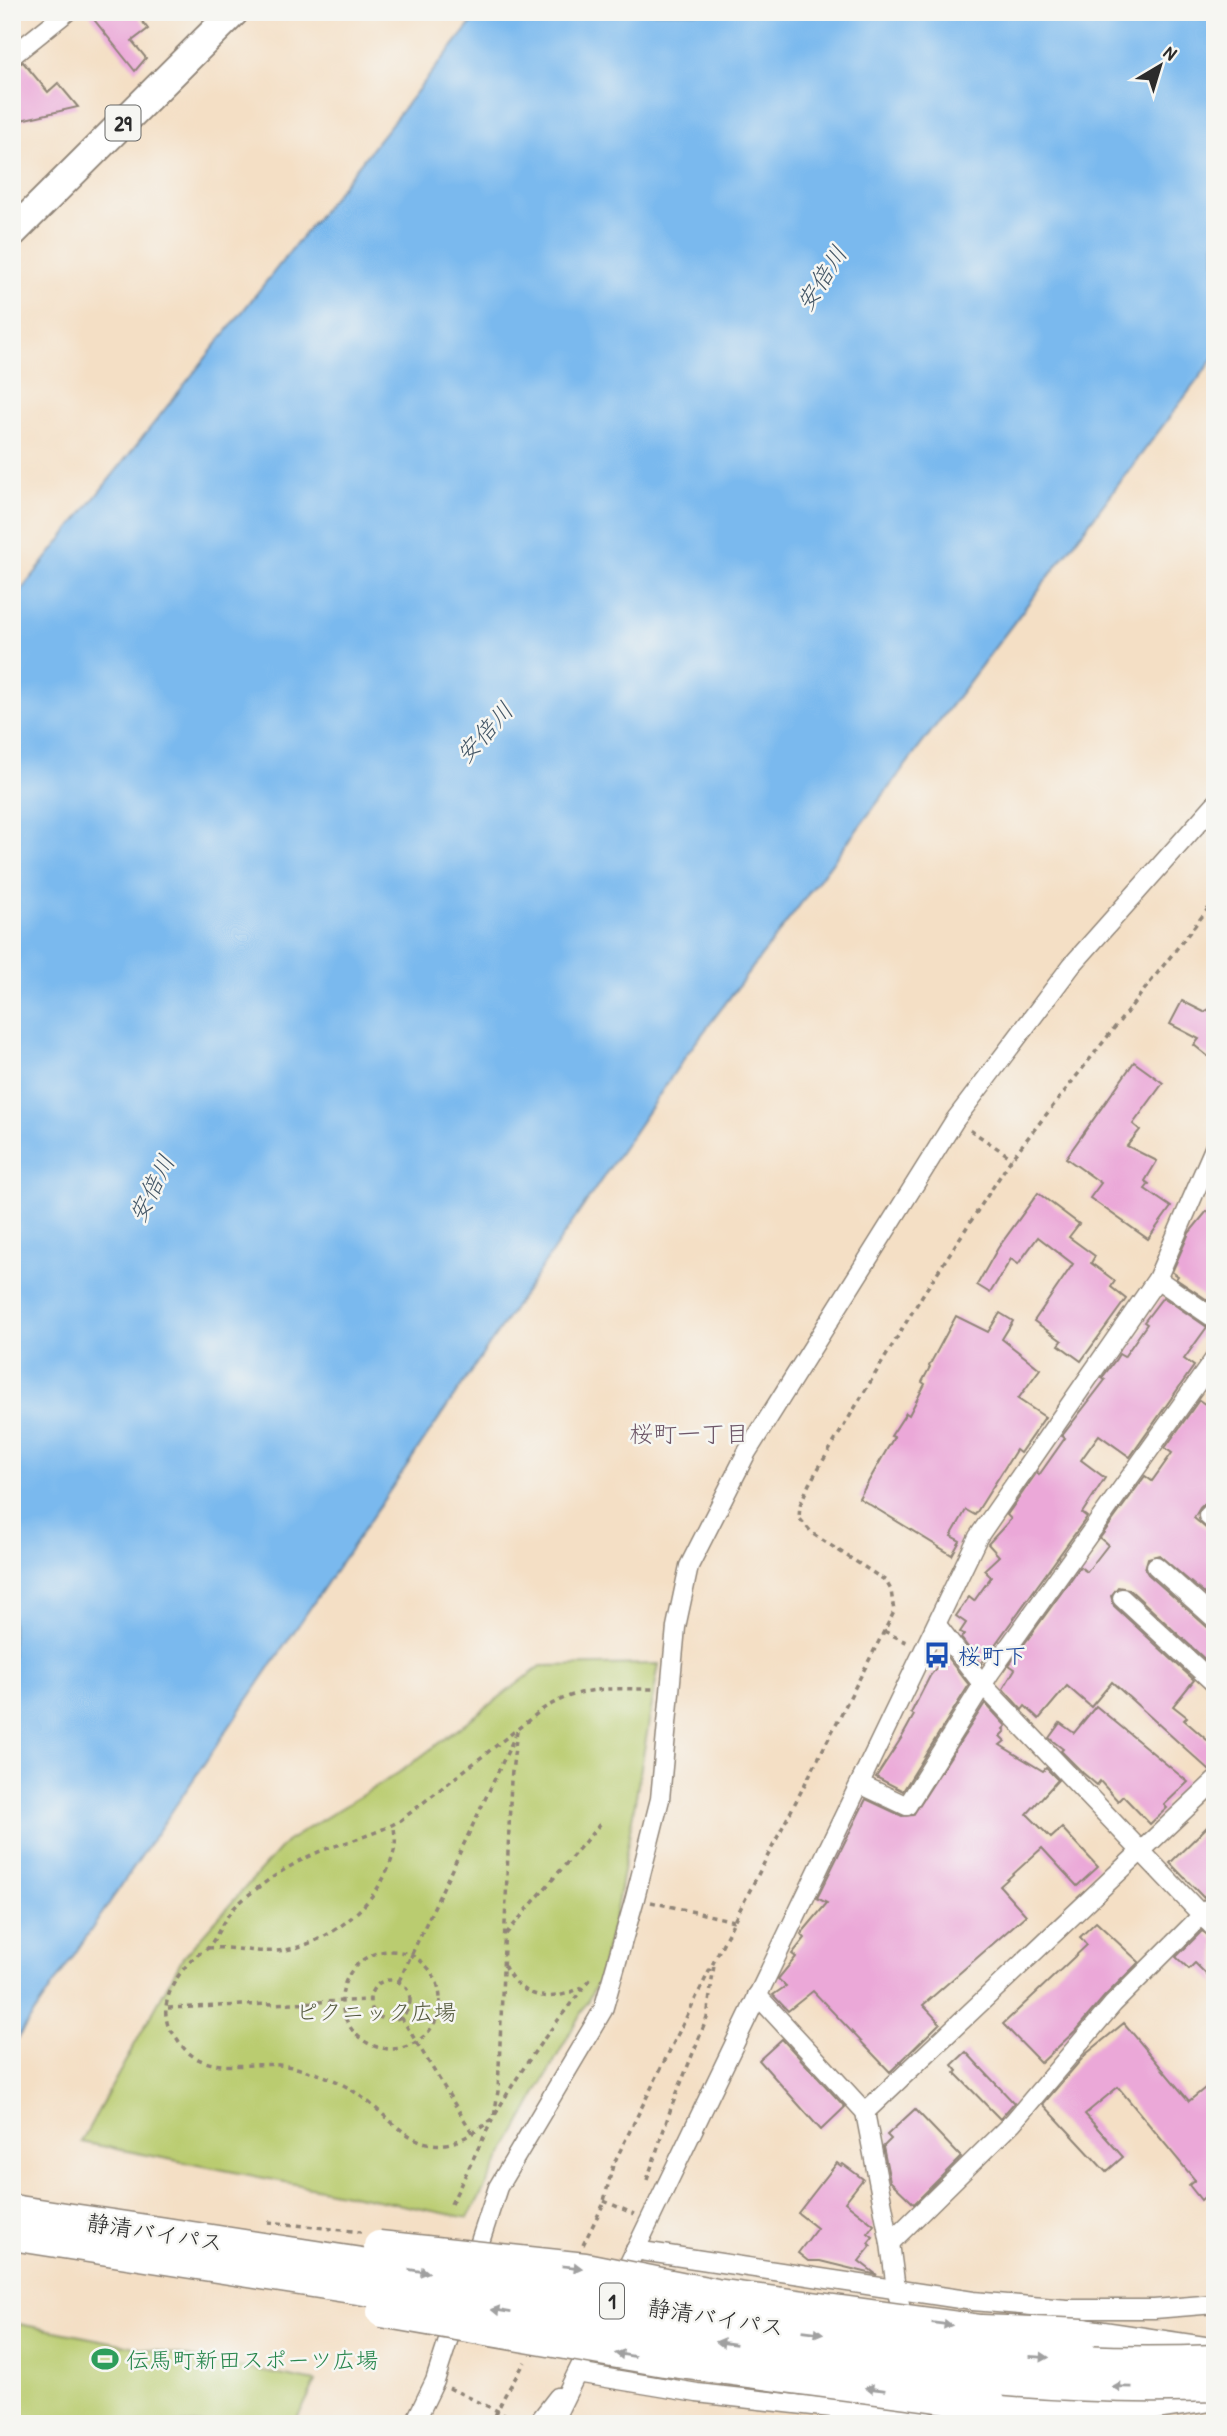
<svg xmlns="http://www.w3.org/2000/svg" width="1227" height="2436" viewBox="0 0 1227 2436" font-family="'Patrick Hand','Klee One',sans-serif">
<rect width="100%" height="100%" fill="#f6f6f2"/>
<filter id="ink" filterUnits="userSpaceOnUse"><feTurbulence type="fractalNoise" baseFrequency=".0143" numOctaves="2"/><feDisplacementMap in="SourceGraphic" scale="14" xChannelSelector="R" yChannelSelector="G"/><feConvolveMatrix kernelMatrix="1 2 1 2 8 2 1 2 1" color-interpolation-filters="sRGB"/></filter>
<filter id="wash" filterUnits="userSpaceOnUse"><feTurbulence type="fractalNoise" baseFrequency=".00686" numOctaves="4" result="noise"/><feDisplacementMap in="SourceGraphic" scale="28" xChannelSelector="R" yChannelSelector="G"/><feGaussianBlur stdDeviation="1.57" result="paint"/><feColorMatrix in="noise" values="0 0 0 0 0 0 0 0 0 0 0 0 0 0 0 0 0 1.4 0 .05"/><feComposite in="paint" operator="in"/></filter>
<g filter="url(#wash)">
<rect width="100%" height="100%" fill="#f4dfc5"/>
<!-- green -->
<g fill="#bacc6f" stroke="#727c4d" stroke-width="2">
<polygon points="659,1664 616,1911 598,1982 468,2218 81,2142 183,1957 286,1842 403,1770 541,1666"/>
<polygon points="19,2324 316,2382 294,2424 12,2424 12,2336"/>
</g>
<!-- water -->
<polygon fill="#7ab9ee" stroke="#52728c" stroke-width="2" points="480,12 1215,12 1215,357 687,1054 12,2046 12,602"/>
<g id="blocks">
<!-- building -->
<g fill="#eba8d8">
<polygon points="88,12 135,12 148,29 132,41 146,58 135,71"/>
<polygon points="23,62 48,92 58,83 78,107 12,122 12,67"/>
<polygon points="1182,1001 1204,1012 1215,1006 1215,1062 1194,1045 1199,1039 1170,1024"/>
<polygon points="1134,1062 1163,1083 1133,1124 1140,1130 1127,1146 1157,1161 1145,1181 1149,1184 1145,1189 1171,1207 1148,1239 1090,1198 1101,1183 1066,1158"/>
<polygon points="1038,1193 1079,1224 1069,1237 1095,1256 1091,1263 1115,1281 1111,1287 1126,1299 1081,1361 1059,1345 1062,1341 1034,1321 1073,1264 1038,1237 1018,1264 1011,1259 990,1293 977,1285 998,1248"/>
<polygon points="1207,1211 1215,1219 1215,1292 1209,1301 1176,1279 1178,1276 1172,1272 1189,1233"/>
<polygon points="1163,1297 1207,1327 1184,1359 1194,1366 1130,1457 1099,1435 1081,1460 1105,1478 1082,1513 1087,1517 981,1664 961,1638 964,1634 960,1632 966,1623 956,1616 969,1597 974,1601 991,1577 984,1570 999,1556 988,1544 1011,1519 1007,1515 1037,1472 1039,1475 1065,1438 1062,1436 1105,1380 1102,1378 1116,1359 1119,1354 1124,1357 1147,1324 1144,1322"/>
<polygon points="1000,1313 1013,1321 1002,1339 1040,1369 1018,1399 1045,1417 1020,1453 1016,1450 975,1515 966,1510 951,1536 960,1541 952,1555 859,1498 894,1437 891,1436 906,1413 909,1415 925,1384 922,1382 930,1367 929,1366 956,1316 988,1332"/>
<polygon points="1199,1400 1215,1411 1215,1494 1200,1508 1194,1518 1215,1536 1215,1603 1159,1555 1148,1558 1145,1569 1148,1574 1207,1627 1215,1630 1215,1655 1209,1663 1129,1589 1118,1587 1111,1596 1114,1606 1194,1680 1173,1706 1187,1717 1184,1720 1215,1747 1215,1770 1210,1771 1112,1682 1091,1707 1067,1686 1039,1719 1025,1706 1022,1710 1003,1689 1015,1669 1009,1665 1080,1567 1087,1572 1108,1545 1100,1538 1145,1476 1152,1481 1172,1453 1165,1448"/>
<polygon points="946,1656 969,1685 903,1791 876,1777 902,1737 914,1715 911,1713 930,1676"/>
<polygon points="985,1703 1006,1726 1003,1729 1005,1731 1000,1736 1005,1741 1000,1745 1043,1771 1046,1768 1058,1780 1027,1814 1051,1838 1062,1828 1098,1867 1077,1886 1042,1848 1000,1886 1026,1915 923,2005 940,2023 890,2072 813,1991 788,2011 773,1995 786,1986 778,1979 796,1957 792,1954 805,1938 801,1934 827,1903 817,1898 866,1799 902,1816 913,1815"/>
<polygon points="1096,1706 1188,1782 1164,1805 1167,1808 1150,1824 1123,1796 1118,1801 1100,1781 1097,1785 1083,1773 1061,1751 1063,1749 1049,1738 1060,1723 1074,1733"/>
<polygon points="1208,1826 1215,1833 1215,1886 1203,1897 1170,1863"/>
<polygon points="1096,1922 1139,1962 1104,1997 1075,2031 1041,2063 1003,2024 1087,1945 1080,1937"/>
<polygon points="1202,1931 1215,1940 1215,1983 1195,1963 1189,1969 1176,1957"/>
<polygon points="1124,2023 1189,2101 1215,2080 1215,2188 1201,2200 1189,2185 1195,2180 1118,2087 1085,2114 1123,2157 1106,2172 1043,2104 1086,2054"/>
<polygon points="782,2039 845,2107 821,2130 759,2060"/>
<polygon points="966,2052 1014,2103 1000,2119 955,2073 957,2071 952,2065"/>
<polygon points="915,2109 961,2157 914,2204 890,2181 883,2147 891,2139 887,2135"/>
<polygon points="837,2163 841,2166 843,2164 863,2179 845,2202 874,2225 868,2233 873,2237 868,2243 871,2246 859,2261 877,2275 820,2261 808,2261 798,2253 817,2228 798,2213"/>
</g>
</g>
</g>
<g filter="url(#ink)">
<use href="#blocks" fill-opacity="0" stroke="#908578" stroke-width="2"/>
<g fill="none" stroke-linecap="round" stroke-linejoin="round">
<!-- minor casing -->
<g stroke="#908578" stroke-width="21">
<g id="minor">
<polyline points="12,56 67,12"/>
<polyline points="1157,1279 1215,1319"/>
<polyline points="1215,1509 1208,1516 1215,1522"/>
<polyline points="1156,1566 1215,1619"/>
<polyline points="1122,1598 1215,1684"/>
<polyline points="937,1625 983,1685 1215,1929"/>
<polyline points="860,1784 907,1806 990,1673 1215,1358"/>
<polyline points="757,1995 865,2112 890,2243 896,2289 906,2326"/>
<polyline points="865,2112 1215,1781"/>
<polyline points="890,2243 1013,2122 1113,2004 1215,1902"/>
<polyline points="635,2250 973,2301 1067,2309 1154,2309 1215,2304"/>
<polyline points="473,2263 498,2187 603,2010 635,1898 660,1799 676,1627 689,1566 747,1452 955,1120 1072,965 1215,804"/>
<polyline points="620,2282 978,1537 1157,1279 1215,1146"/>
<polyline points="577,2373 697,2393 976,2424"/>
<polyline points="925,2390 935,2424"/>
<polyline points="414,2424 435,2381 456,2316"/>
<polyline points="537,2424 558,2397"/>
<polyline points="552,2424 592,2342"/>
</g>
</g>
<!-- primary casing -->
<g stroke="#908578" stroke-width="32">
<polyline id="primary" points="12,233 234,12"/>
</g>
<!-- trunk casing -->
<g stroke="#908578" stroke-width="33">
<g id="trunk">
<polyline points="1084,2334 1212,2353"/>
<polyline points="991,2404 1136,2407 1204,2397"/>
</g>
</g>
<!-- path -->
<g stroke="#908578" stroke-width="3.5" stroke-dasharray="5 5" stroke-linecap="butt">
<polyline points="970,1130 1012,1158"/>
<polyline points="884,1631 908,1643"/>
<path d="M517,1731L511,1780L498,2091L494,2118C475,2132 452,2150 427,2143C407,2138 393,2123 379,2111C360,2094 335,2077 310,2072C300,2069 290,2066 279,2065C244,2062 200,2077 178,2040C175,2035 168,2028 167,2022C161,1998 178,1972 195,1957C199,1953 204,1951 208,1948C219,1934 222,1919 238,1904C261,1883 302,1856 332,1847C357,1839 378,1833 401,1820L543,1709C583,1685 609,1689 653,1689"/>
<polyline points="651,1902 734,1921"/>
<polyline points="506,1934 600,1824"/>
<path d="M207,1948C231,1946 254,1953 277,1951C329,1947 386,1899 395,1846C396,1840 394,1831 394,1825"/>
<circle cx="391" cy="2000" r="49"/>
<path d="M504,1965C521,1999 550,2004 582,1987"/>
<circle cx="390" cy="2000" r="20"/>
<polyline points="399,1981 515,1736"/>
<polyline points="168,2008 370,2000"/>
<polyline points="401,2017 473,2134"/>
<polyline points="647,2180 671,2108 707,2018 714,1965"/>
<polyline points="604,2201 634,2214"/>
<path d="M451,2204C466,2175 479,2145 494,2117C521,2067 557,2020 593,1976"/>
<polyline points="583,2245 603,2205 613,2165 734,1921 894,1612 891,1590 886,1581 813,1534 799,1518 800,1505 809,1484 922,1296 1012,1158 1215,900"/>
<polyline points="449,2388 521,2422"/>
<polyline points="491,2424 505,2395 525,2362"/>
</g>
<!-- minor -->
<use href="#minor" stroke="#fff" stroke-width="18"/>
<!-- primary -->
<use href="#primary" stroke="#fff" stroke-width="28"/>
<!-- trunk -->
<use href="#trunk" stroke="#fff" stroke-width="30"/>
<!-- trunk-bridge casing -->
<g stroke="#908578" stroke-width="33" stroke-linecap="butt">
<g id="trunk-bridge">
<path d="M12,2210C211,2240 410,2269 609,2301C809,2333 1012,2370 1215,2360"/>
<path d="M12,2235L532,2316L985,2379C1061,2386 1138,2389 1215,2386"/>
<polyline points="379,2246 585,2268 716,2294 981,2330 1084,2334"/>
<polyline points="382,2312 664,2361 991,2404"/>
</g>
</g>
<!-- path-bridge -->
<polyline stroke="#908578" stroke-width="3.5" stroke-dasharray="5 5" stroke-linecap="butt" points="268,2222 361,2232"/>
<!-- trunk-bridge -->
<use href="#trunk-bridge" stroke="#fff" stroke-width="30"/>
</g>
<!-- one-way arrows -->
<defs><path id="oneway-solid" d="M-6-.8H1V-3.2L6.5 0L1 3.2V.8H-6Z" transform="scale(1.75)"/></defs>
<g fill="#a0a0a0">
<use href="#oneway-solid" transform="translate(572 2267) rotate(6)"/>
<use href="#oneway-solid" transform="translate(419 2271) rotate(9)"/>
<use href="#oneway-solid" transform="translate(501 2311) rotate(-171)"/>
<use href="#oneway-solid" transform="translate(942 2324) rotate(7)"/>
<use href="#oneway-solid" transform="translate(813 2332) rotate(7)"/>
<use href="#oneway-solid" transform="translate(726 2343) rotate(-172)"/>
<use href="#oneway-solid" transform="translate(625 2355) rotate(-171)"/>
<use href="#oneway-solid" transform="translate(1039 2357) rotate(3)"/>
<use href="#oneway-solid" transform="translate(1122 2387) rotate(-179)"/>
<use href="#oneway-solid" transform="translate(875 2389) rotate(-172)"/>
</g>
</g>
<!-- icons -->
<defs>
<g id="bus-bare" transform="scale(2.1)"><path d="M-5-6H5V4H4V6H2V4H-2V6H-4V4H-5ZM-3.5-4V0h7V-4ZM-3.5 1.2v1.5H-2V1.2ZM2 1.2v1.5H3.5V1.2Z" fill="#1a4fb4" stroke="#f6f6f2" stroke-width="2.5" paint-order="stroke"/></g>
<g id="stadium-bare" transform="scale(2.1)"><path d="M0-5a6.5 5 0 1 0 0 10a6.5 5 0 1 0 0-10ZM-3.5-1.8h7v3.6h-7Z" fill="#2e9e5b" stroke="#f6f6f2" stroke-width="2.5" paint-order="stroke"/></g>
</defs>
<g fill-rule="evenodd">
<use href="#bus-bare" x="937" y="1655"/>
<use href="#stadium-bare" x="105" y="2359"/>
</g>
<g text-anchor="middle" dominant-baseline="central" stroke-width="5" stroke-linejoin="round" paint-order="stroke">
<!-- shield labels -->
<g fill="#f6f6f2" stroke="#686867" stroke-width="2">
<rect x="105.5" y="105.5" width="35" height="35" rx="5"/>
<rect x="600" y="2283.5" width="24" height="35" rx="5"/>
</g>
<g font-size="21" font-weight="bold" fill="#2b2b2b">
<text x="123" y="123">29</text>
<text x="612" y="2301">1</text>
</g>
<!-- transit labels -->
<g font-size="23" fill="#164399" stroke="#f6f6f2" text-anchor="start">
<text x="958" y="1655">桜町下</text>
</g>
<!-- park labels -->
<g font-size="23" fill="#565b3f" stroke="#f6f6f2">
<text x="376" y="2011">ピクニック広場</text>
</g>
<!-- street labels -->
<g font-size="23" fill="#2b2b2b" stroke="#f6f6f2">
<text transform="translate(155 2232) rotate(9)">静清バイパス</text>
<text transform="translate(716 2317) rotate(9)">静清バイパス</text>
</g>
<!-- leisure labels -->
<g font-size="23" fill="#27864d" stroke="#f6f6f2" text-anchor="start">
<text x="126" y="2359">伝馬町新田スポーツ広場</text>
</g>
<!-- water labels -->
<g font-size="24" font-style="italic" fill="#435666" stroke="#f6f6f2">
<text transform="translate(821 278) rotate(-57)">安倍川</text>
<text transform="translate(484 732) rotate(-48)">安倍川</text>
<text transform="translate(151 1188) rotate(-63)">安倍川</text>
</g>
<!-- neighbourhood labels -->
<g font-size="24" fill="#6e5768" stroke="#f6f6f2">
<text x="689" y="1433">桜町一丁目</text>
</g>
</g>
<!-- margin -->
<rect width="1227" height="2436" fill="none" stroke="#f6f6f2" stroke-width="42"/>
<!-- north arrow -->
<g transform="translate(1160 66) rotate(38)" stroke="#f6f6f2" stroke-width="5" paint-order="stroke">
<path d="M0-5L12 26L0 18L-12 26Z" fill="#2b2b2b"/>
<text y="-10" font-size="19" font-weight="bold" text-anchor="middle" fill="#2b2b2b">N</text>
</g>
</svg>
